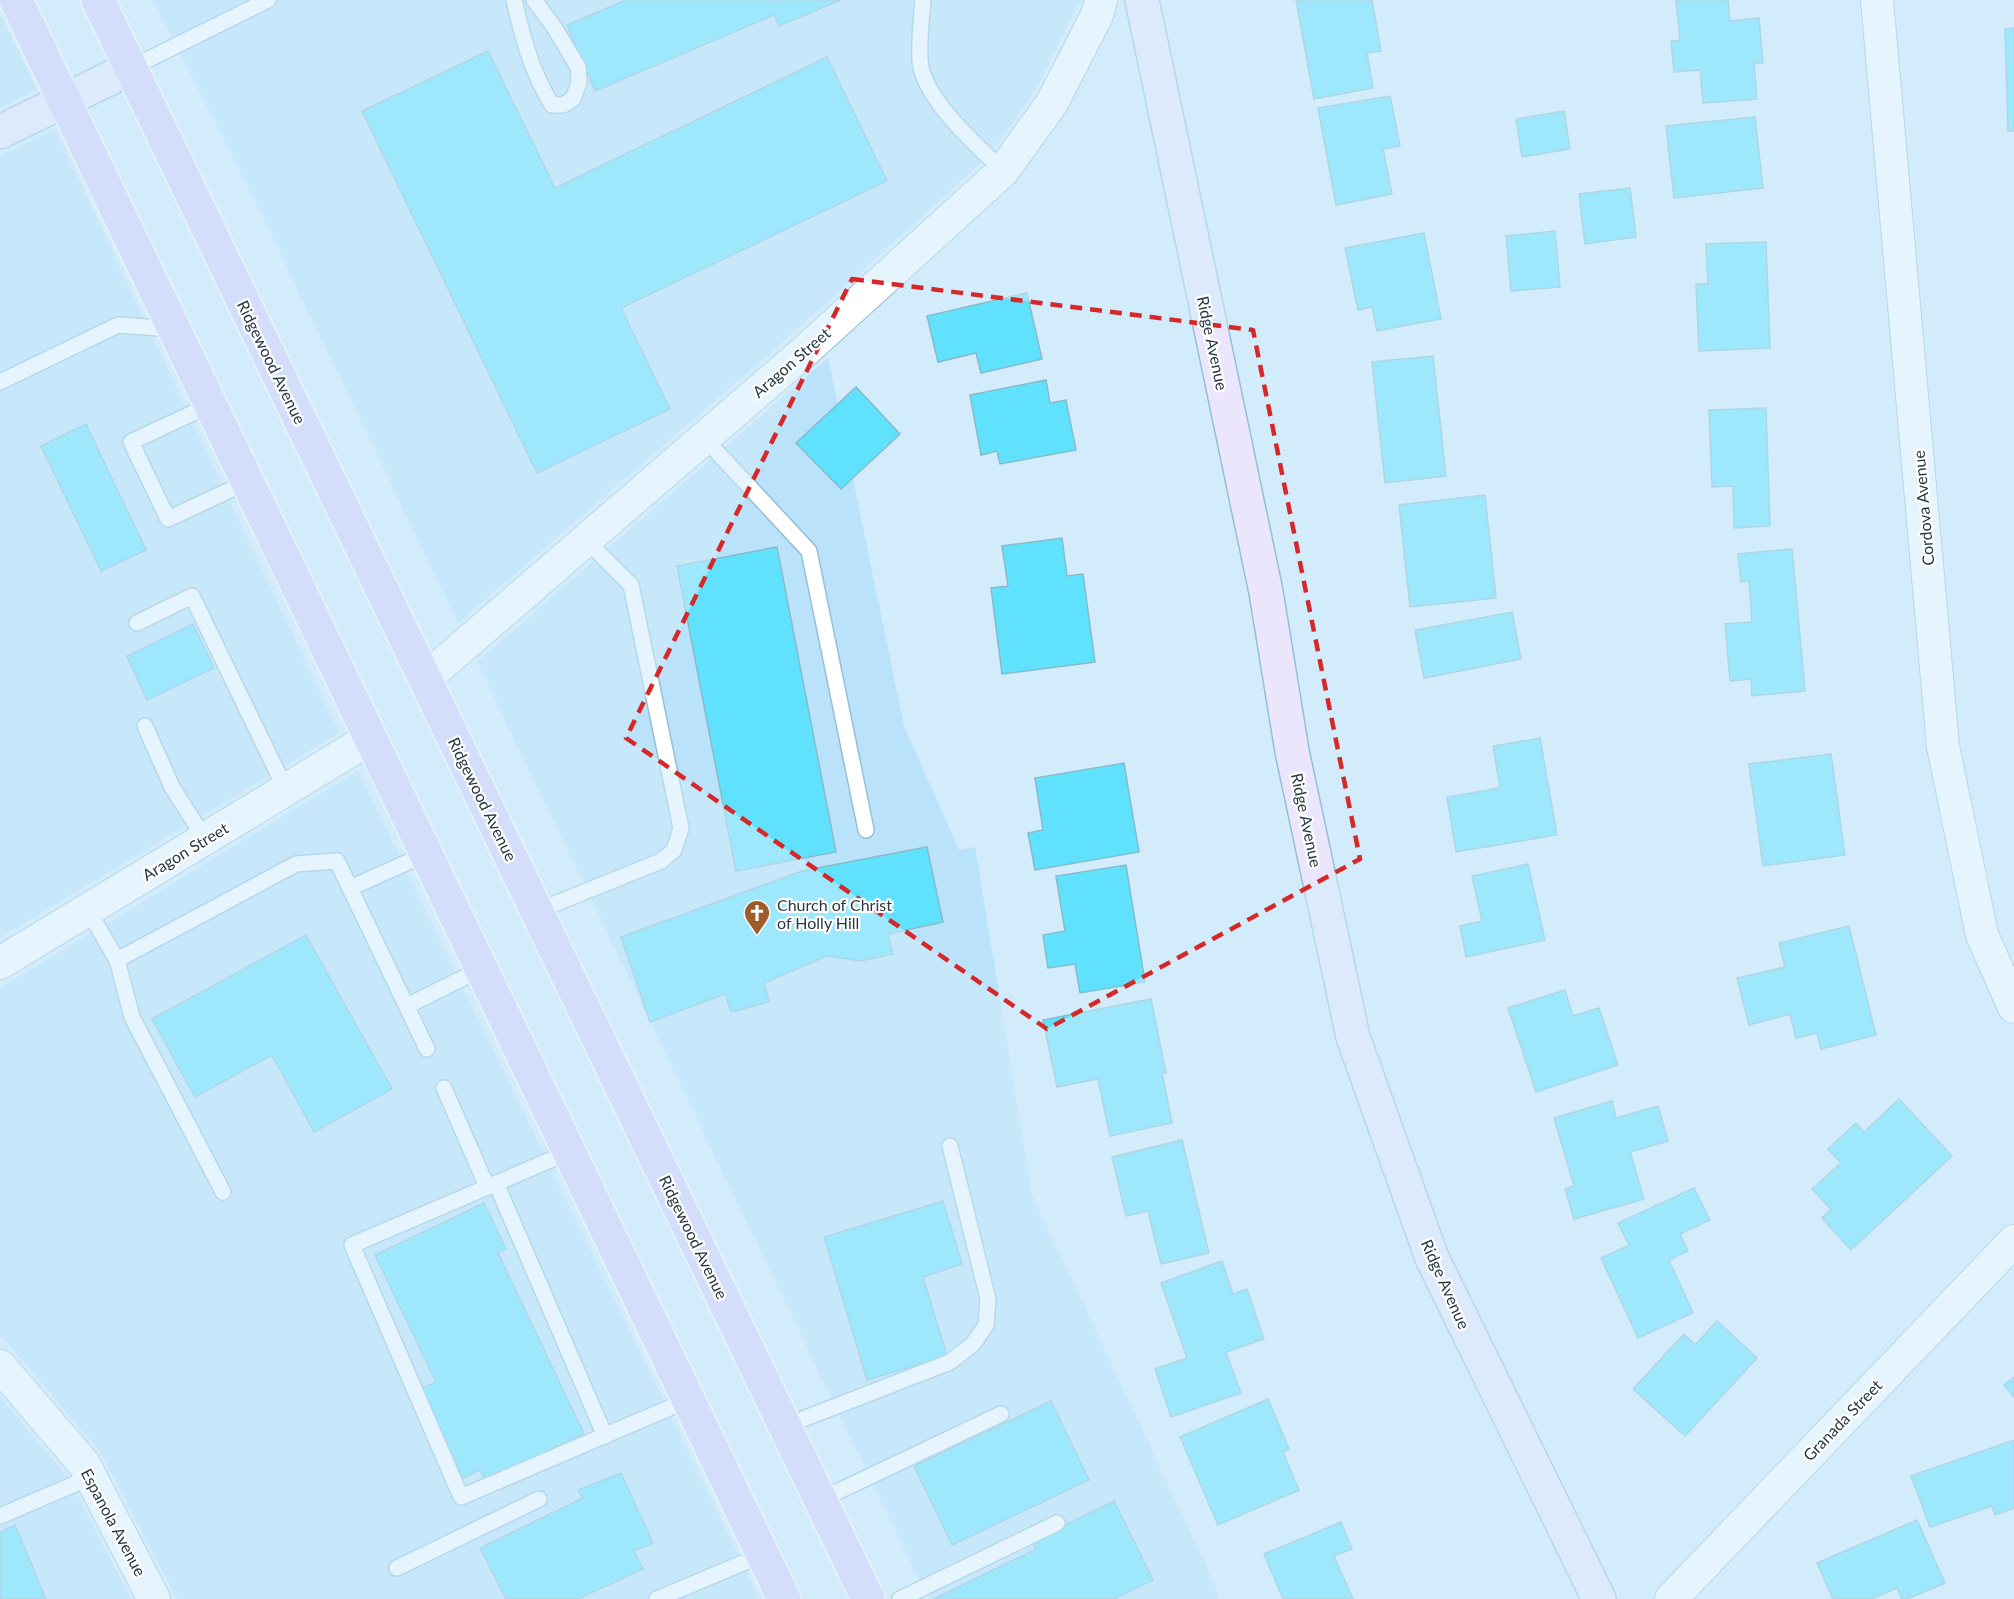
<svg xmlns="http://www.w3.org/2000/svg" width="2014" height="1599" viewBox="0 0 2014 1599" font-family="Lato,sans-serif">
<rect width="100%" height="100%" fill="#d2ecfb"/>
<!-- built -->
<g fill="#bae3fb">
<polygon points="153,0 1081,0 1036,90 990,155 792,334 458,623 267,226"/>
<polygon points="0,13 37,90 0,108"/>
<polygon points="55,129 339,733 0,938 0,156"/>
<polygon points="828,358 904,726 959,850 975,847 1032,1194 1217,1589 1218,1599 928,1599 477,662"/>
<polygon points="358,771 760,1599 177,1599 101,1453 10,1346 0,1337 0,988"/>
<polygon points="0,1397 68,1477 131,1599 0,1599"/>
</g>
<!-- building -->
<g fill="#60e2fe" stroke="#86bbc7" stroke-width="1.5">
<polygon points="626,0 841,0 779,26 774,15 595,91 567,25"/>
<polygon points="1296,0 1372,0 1381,51 1367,53 1373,88 1314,99"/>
<polygon points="1676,0 1728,0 1730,21 1759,18 1763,63 1754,63 1757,99 1703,103 1700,70 1674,72 1671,41 1680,40"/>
<polygon points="2014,28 2014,131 2008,131 2005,29"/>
<polygon points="488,51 555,188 827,57 887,181 621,308 670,409 537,473 362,111"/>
<polygon points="1390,96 1400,146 1383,149 1392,194 1336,205 1318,108"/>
<polygon points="1564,111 1570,149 1522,157 1516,119"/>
<polygon points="1755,117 1763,188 1674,198 1666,126"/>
<polygon points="1630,188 1636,237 1585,244 1579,194"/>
<polygon points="1555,231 1560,287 1511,291 1506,236"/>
<polygon points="1424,233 1441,319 1377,331 1372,307 1358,310 1345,248"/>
<polygon points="1766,242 1770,348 1699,351 1696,284 1708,284 1706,244"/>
<polygon points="1027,293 1042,359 981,373 976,353 938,362 927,316"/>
<polygon points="1433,356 1446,476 1385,483 1372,362"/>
<polygon points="1046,380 1050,403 1066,400 1076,450 1000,464 997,451 981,455 970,395"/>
<polygon points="856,387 900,434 841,489 796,443"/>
<polygon points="1766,408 1770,526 1734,528 1733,486 1712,487 1709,410"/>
<polygon points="86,424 146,550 101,571 41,446"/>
<polygon points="1485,495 1496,598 1410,607 1399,505"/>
<polygon points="1062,538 1067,576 1083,574 1095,662 1002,674 991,588 1008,586 1002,546"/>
<polygon points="777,547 836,852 736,871 677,566"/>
<polygon points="1792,549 1805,691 1752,696 1751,679 1730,681 1725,624 1752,622 1749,581 1741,582 1738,554"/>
<polygon points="1512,612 1521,659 1424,678 1415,630"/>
<polygon points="193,624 214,668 147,700 127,656"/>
<polygon points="1540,738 1557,835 1456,852 1447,797 1500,788 1493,746"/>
<polygon points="1831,754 1845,855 1763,866 1749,764"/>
<polygon points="1124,763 1139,852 1035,870 1028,833 1043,830 1035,778"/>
<polygon points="927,847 943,922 888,934 893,954 861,961 827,956 764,983 769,1002 731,1012 725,994 650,1022 621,937 802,871"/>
<polygon points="1528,864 1545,940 1466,957 1460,926 1482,921 1472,876"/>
<polygon points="1126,865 1145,982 1080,993 1075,964 1048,968 1043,935 1065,931 1056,876"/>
<polygon points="1849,926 1876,1035 1821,1049 1817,1033 1796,1038 1790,1014 1749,1025 1737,978 1785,967 1779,943"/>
<polygon points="306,935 392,1089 314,1132 272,1055 195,1097 152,1019"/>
<polygon points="1565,990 1573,1016 1599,1008 1618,1065 1536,1092 1508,1008"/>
<polygon points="1151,999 1166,1073 1162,1073 1172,1123 1110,1136 1098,1079 1057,1087 1043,1020"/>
<polygon points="1899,1099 1952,1156 1851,1250 1822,1218 1831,1209 1812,1189 1841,1163 1828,1149 1856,1123 1864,1132"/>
<polygon points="1612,1101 1616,1118 1658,1106 1668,1141 1630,1152 1644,1199 1574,1219 1565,1189 1574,1186 1554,1118"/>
<polygon points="1182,1140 1209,1253 1161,1264 1148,1211 1126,1216 1112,1157"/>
<polygon points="1694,1188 1710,1220 1680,1234 1688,1251 1669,1260 1693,1313 1638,1338 1601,1258 1629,1245 1618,1223"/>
<polygon points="943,1201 962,1264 923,1277 947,1356 867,1380 824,1237"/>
<polygon points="484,1203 506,1249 498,1253 584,1434 485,1480 480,1470 463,1478 420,1389 436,1382 375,1255"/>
<polygon points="1222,1261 1233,1294 1247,1289 1264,1339 1226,1352 1241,1393 1171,1417 1155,1369 1187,1358 1161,1283"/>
<polygon points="1717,1321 1757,1358 1685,1436 1633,1389 1684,1334 1695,1345"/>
<polygon points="2014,1377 2014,1397 2004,1385"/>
<polygon points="1268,1399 1289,1449 1283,1452 1299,1490 1218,1525 1180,1437"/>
<polygon points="1051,1401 1089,1480 952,1545 914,1466"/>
<polygon points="2014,1440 2014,1508 1995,1515 1992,1506 1930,1527 1911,1476"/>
<polygon points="621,1473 653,1543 634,1551 643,1569 578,1599 506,1599 480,1548 583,1498 578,1490"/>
<polygon points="1114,1501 1153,1580 1114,1599 934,1599 1036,1549 1032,1541"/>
<polygon points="1917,1520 1945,1583 1907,1599 1902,1599 1897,1588 1872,1599 1833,1599 1817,1563"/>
<polygon points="1341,1522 1352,1549 1334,1556 1353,1599 1283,1599 1264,1554"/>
<polygon points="15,1525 46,1599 0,1599 0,1532"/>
</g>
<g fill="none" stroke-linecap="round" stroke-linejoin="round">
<!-- lane casing -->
<g stroke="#94bfd8" stroke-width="18">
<g id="lane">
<path d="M514,0C523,38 531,71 552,105H563L573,99L579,83L578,67L554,27L534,0"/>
<path d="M923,0C921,20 919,41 920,61C923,99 977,145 1003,171"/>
<polyline points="131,68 268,0"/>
<polyline points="0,382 118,325 173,329"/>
<polyline points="210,405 131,442 168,519 247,482"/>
<polyline points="704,438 809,551 866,830"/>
<polyline points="137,623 192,596 286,790"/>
<polyline points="145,726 172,787 205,839"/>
<polyline points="350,888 426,854"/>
<polyline points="88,910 117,960 132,1017 223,1192"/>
<polyline points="537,911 661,861 674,850 681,828 631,585 586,540"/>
<polyline points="117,960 296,864 337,861 427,1049"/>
<polyline points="407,1006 481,969"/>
<polyline points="444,1088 487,1187"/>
<polyline points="569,1152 352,1245 461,1497 688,1400"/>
<polyline points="496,1183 605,1436"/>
<polyline points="785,1426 950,1362 973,1344 986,1325 988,1299 950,1146"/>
<polyline points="820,1500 1001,1414"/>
<polyline points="0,1516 91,1477"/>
<polyline points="397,1568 539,1499"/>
<polyline points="657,1599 762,1555"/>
<polyline points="900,1599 1057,1523"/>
</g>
</g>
<!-- street casing -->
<g stroke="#94bfd8" stroke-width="34">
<g id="street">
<polyline points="1877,0 1943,746 1982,935 2014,1007"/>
<polyline points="425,679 805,351 1003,171 1052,103 1097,15 1101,0"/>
<polyline points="0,963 371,738"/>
<polyline points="0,1366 84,1464 154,1599"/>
<polyline points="1671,1599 2014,1241"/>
</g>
</g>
<!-- secondary casing -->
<g stroke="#94bfd8" stroke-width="36">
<g id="secondary">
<polyline points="1142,0 1266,592 1292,751 1353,1037 1432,1258 1599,1599"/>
<polyline points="0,132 131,68"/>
</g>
</g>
<!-- primary casing -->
<g stroke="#fff" stroke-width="36">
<g id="primary">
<polyline points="16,0 784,1599"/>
<polyline points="98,0 868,1599"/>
</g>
</g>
<!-- lane -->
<use href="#lane" stroke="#fff" stroke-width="15"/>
<!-- street -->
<use href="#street" stroke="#fff" stroke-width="32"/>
<!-- secondary -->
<use href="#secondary" stroke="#ebe6fb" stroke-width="33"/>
<!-- primary -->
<use href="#primary" stroke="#d7cdf8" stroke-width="33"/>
</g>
<!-- marked area -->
<path d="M0 0H2014V1599H0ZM852,279L1253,330L1360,859L1047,1029L626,738Z" fill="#d2ecfb" fill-opacity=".55" fill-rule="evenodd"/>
<path fill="none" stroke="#d62828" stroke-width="4.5" stroke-dasharray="12 8" stroke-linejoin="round" d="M852,279L1253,330L1360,859L1047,1029L626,738Z"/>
<!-- icons -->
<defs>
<g id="church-pin" transform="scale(1.35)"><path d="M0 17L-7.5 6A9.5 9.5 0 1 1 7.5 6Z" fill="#9f5c2b" stroke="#fff"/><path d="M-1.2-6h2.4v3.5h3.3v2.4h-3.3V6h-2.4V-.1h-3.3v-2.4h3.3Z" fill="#fff"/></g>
</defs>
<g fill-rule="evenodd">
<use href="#church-pin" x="757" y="913"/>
</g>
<g text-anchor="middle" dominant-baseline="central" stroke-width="4.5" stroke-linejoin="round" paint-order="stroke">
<!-- street labels -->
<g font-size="16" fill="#273842" stroke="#fff">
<text transform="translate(1213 343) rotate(78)">Ridge Avenue</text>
<text transform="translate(272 362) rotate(64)">Ridgewood Avenue</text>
<text transform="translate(791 362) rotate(-41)">Aragon Street</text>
<text transform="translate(1923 508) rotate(-95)">Cordova Avenue</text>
<text transform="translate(483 799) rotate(64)">Ridgewood Avenue</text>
<text transform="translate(1307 820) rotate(78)">Ridge Avenue</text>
<text transform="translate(185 851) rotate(-31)">Aragon Street</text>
<text transform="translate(694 1237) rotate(64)">Ridgewood Avenue</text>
<text transform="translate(1446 1284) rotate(66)">Ridge Avenue</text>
<text transform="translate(1842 1420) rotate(-46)">Granada Street</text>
<text transform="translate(114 1522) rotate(62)">Espanola Avenue</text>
</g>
<!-- poi labels -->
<g font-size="16" fill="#273842" stroke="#fff" text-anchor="start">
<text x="777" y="904">Church of Christ<tspan x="777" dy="18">of Holly Hill</tspan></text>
</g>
</g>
</svg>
